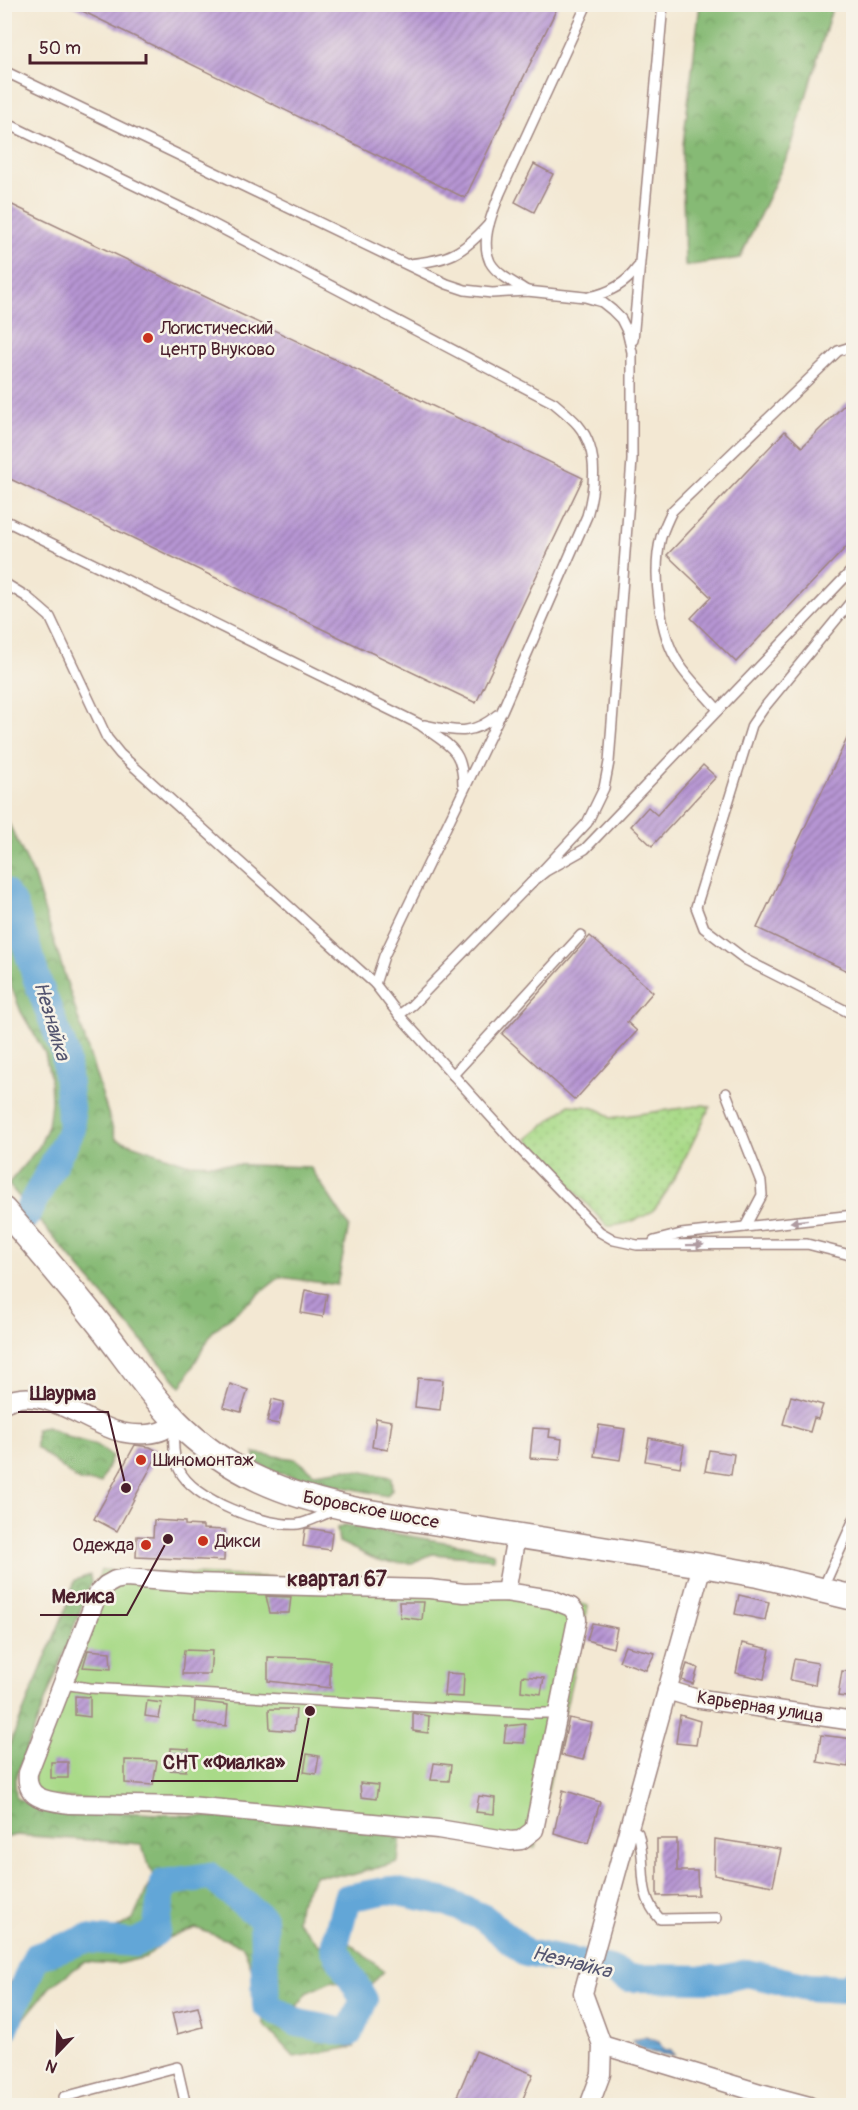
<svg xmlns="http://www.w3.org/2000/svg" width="858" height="2110" viewBox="0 0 858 2110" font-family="Pangolin,sans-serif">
<defs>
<pattern id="grass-dots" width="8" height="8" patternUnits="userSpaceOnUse" patternTransform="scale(1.5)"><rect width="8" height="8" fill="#a9da88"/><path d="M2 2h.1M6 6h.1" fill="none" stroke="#93bb76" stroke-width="1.8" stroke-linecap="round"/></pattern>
<pattern id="forest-crowns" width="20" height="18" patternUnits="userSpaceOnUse" patternTransform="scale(1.5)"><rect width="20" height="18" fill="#86ba74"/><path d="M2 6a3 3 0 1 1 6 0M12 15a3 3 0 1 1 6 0" fill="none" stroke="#70975f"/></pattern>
<pattern id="water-rules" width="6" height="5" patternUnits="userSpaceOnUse" patternTransform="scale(1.5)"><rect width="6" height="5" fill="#62a6d7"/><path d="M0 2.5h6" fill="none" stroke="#5387af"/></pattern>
<pattern id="building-hatch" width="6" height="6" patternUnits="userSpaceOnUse" patternTransform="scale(1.5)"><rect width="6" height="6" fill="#b695d3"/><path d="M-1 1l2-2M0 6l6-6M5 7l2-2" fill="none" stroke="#9679ab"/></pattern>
</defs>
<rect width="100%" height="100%" fill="#f7f3e8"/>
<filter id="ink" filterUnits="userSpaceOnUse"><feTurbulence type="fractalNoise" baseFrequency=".0167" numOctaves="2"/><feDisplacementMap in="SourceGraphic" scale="12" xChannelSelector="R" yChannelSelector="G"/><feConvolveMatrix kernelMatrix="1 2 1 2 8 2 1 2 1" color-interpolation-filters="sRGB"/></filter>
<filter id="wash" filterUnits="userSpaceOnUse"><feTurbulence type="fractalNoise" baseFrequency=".008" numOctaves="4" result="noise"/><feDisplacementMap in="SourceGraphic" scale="24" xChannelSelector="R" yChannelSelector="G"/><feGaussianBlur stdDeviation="1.35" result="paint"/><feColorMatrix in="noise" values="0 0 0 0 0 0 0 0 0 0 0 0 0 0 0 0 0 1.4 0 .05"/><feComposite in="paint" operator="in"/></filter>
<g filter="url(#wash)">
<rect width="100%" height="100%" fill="#f3e8d3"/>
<!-- grass -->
<path fill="url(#grass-dots)" stroke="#7a7c5a" stroke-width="1.5" d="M569,1105C584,1106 600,1106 610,1118L704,1105L710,1107C699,1129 667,1199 651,1212C640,1220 620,1226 607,1226L527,1139Z"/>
<!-- forest -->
<g fill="url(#forest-crowns)" stroke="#686c50" stroke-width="1.5">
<polygon points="700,4 833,5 791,148 740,258 685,266 682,153"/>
<polygon points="5,816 33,874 116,1139 186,1163 310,1167 349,1226 337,1285 280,1277 213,1331 181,1387 8,1184 39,1147 48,1126 51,1102 50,1077 45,1053 21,1012 5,970"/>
<polygon points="46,1427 74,1439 96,1445 112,1456 101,1483 79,1481 36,1447 36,1429"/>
<polygon points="254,1453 296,1459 314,1473 345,1469 386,1476 391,1477 392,1489 387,1496 273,1472 257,1463"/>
<polygon points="344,1525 468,1546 493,1553 494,1559 432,1554 412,1563 381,1562 339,1542 337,1528"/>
<polygon points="90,1575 91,1583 15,1779 16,1798 37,1808 279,1820 401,1834 398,1862 352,1875 316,1875 299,1903 297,1921 319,1945 349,1943 384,1971 365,1991 332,1981 308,1992 297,2006 328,2038 355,2047 294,2057 264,2025 257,1982 243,1946 196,1928 168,1938 146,1957 117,1964 84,1962 50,1987 5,2042 5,1986 46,1950 115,1929 133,1919 153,1876 141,1844 16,1835 5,1838 5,1756 67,1606 75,1580"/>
</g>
<!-- green -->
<polygon fill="#a9da88" stroke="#7a7c5a" stroke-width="1.5" points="101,1570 494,1587 563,1598 588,1606 535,1848 43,1795 34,1786 34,1773"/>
<!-- water -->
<path fill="url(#water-rules)" stroke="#566281" stroke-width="1.5" d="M645,2037L659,2042L663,2049L671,2051L674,2055C657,2054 645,2052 632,2041Z"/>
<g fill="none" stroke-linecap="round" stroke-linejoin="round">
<!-- stream -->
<polyline stroke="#62a6d7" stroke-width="4.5" points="4,2030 5,2029"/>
<!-- river -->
<g stroke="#62a6d7" stroke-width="28">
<polyline points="4,892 14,906 37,980 65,1053 72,1129 25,1217"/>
<polyline points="4,2030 36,1957 86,1939 135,1943 156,1932 163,1883 210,1876 263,1919 266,2005 298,2023 349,2033 364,2000 334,1948 347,1898 389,1890 447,1902 484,1918 526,1953 610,1969 629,1978 722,1979 747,1973 808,1987 842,1989 854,1983"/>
</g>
</g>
<g id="blocks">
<!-- building -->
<g fill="url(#building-hatch)">
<polygon points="68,4 559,4 465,198"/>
<polygon points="534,164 553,174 534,212 515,202"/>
<polygon points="4,201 583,478 476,703 4,476"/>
<polygon points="847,402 854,408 854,539 736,662 691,618 711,597 667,555 785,431 802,447"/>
<polygon points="854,724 854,974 757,928"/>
<polygon points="703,765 716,777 652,846 631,826 648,807 657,815"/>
<polygon points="590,936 653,992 627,1022 637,1031 575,1100 502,1034"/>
<polygon points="305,1290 327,1294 323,1317 301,1313"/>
<polygon points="418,1378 443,1380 440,1410 415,1407"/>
<polygon points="230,1384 248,1390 241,1412 223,1407"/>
<polygon points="791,1396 823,1405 818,1419 814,1418 810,1432 783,1424"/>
<polygon points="272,1399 284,1402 279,1424 267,1422"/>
<polygon points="376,1418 392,1421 388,1450 372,1447"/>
<polygon points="599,1425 625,1429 620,1460 594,1456"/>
<polygon points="533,1428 550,1429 549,1437 562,1439 560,1460 530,1458"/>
<polygon points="649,1438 684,1445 680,1467 645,1461"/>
<polygon points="135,1445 150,1447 159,1452 117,1531 94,1519"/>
<polygon points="709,1450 734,1454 731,1475 705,1471"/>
<polygon points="154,1520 185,1522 185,1525 203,1526 203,1529 225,1530 224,1561 136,1557 137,1536 153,1537"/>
<polygon points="308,1528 332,1532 330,1550 303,1546 305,1529"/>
<polygon points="739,1595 769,1602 765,1620 735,1614"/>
<polygon points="266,1596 291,1597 289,1613 270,1613"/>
<polygon points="399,1602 424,1602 422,1620 400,1617"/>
<polygon points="592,1623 617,1628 613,1648 587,1640"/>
<polygon points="742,1643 770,1649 764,1679 736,1673"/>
<polygon points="625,1646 655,1653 646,1670 619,1661"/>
<polygon points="88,1650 110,1652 111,1669 83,1667"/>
<polygon points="184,1650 212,1651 210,1674 182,1674"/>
<polygon points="268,1657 307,1658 330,1661 330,1688 268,1681"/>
<polygon points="794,1659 818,1663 815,1685 790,1680"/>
<polygon points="687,1664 698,1668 693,1684 682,1680"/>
<polygon points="842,1671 854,1672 854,1698 838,1696"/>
<polygon points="446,1673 464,1674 463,1697 444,1696"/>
<polygon points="522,1676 544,1678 541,1694 521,1691"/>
<polygon points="75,1696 90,1697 90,1717 75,1715"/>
<polygon points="147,1701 162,1703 159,1718 145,1716"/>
<polygon points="195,1701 228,1705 226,1726 194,1722"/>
<polygon points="269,1709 296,1709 294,1731 270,1729"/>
<polygon points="413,1713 429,1716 428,1733 413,1731"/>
<polygon points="680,1715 700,1721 696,1745 676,1743"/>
<polygon points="569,1718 592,1723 583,1760 561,1755"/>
<polygon points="525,1724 524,1743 504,1742 506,1726"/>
<polygon points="821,1735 853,1739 848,1767 817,1762"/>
<polygon points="171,1748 189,1749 186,1771 170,1770"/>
<polygon points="307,1754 319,1756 316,1774 304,1772"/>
<polygon points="125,1760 157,1761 153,1785 125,1783"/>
<rect x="51" y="1762" width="17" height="16"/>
<polygon points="434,1763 451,1765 449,1781 431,1780"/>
<polygon points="360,1783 378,1785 376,1799 361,1797"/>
<polygon points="563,1790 600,1802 588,1843 554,1833"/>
<polygon points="479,1796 495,1798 494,1814 476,1812"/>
<polygon points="657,1839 677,1839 677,1871 697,1871 698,1895 657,1896"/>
<polygon points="715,1839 781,1849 773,1886 714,1875"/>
<polygon points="198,2007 203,2027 177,2034 172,2013"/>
<polygon points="476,2051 533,2074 520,2106 453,2106"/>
</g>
</g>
</g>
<g filter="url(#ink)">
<use href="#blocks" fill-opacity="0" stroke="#9e847f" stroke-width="1.5"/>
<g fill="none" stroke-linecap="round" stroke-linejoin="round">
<!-- lane casing -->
<g stroke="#9e847f" stroke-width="12">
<g id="lane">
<polyline points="4,71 447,284 465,290 492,293 527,291 585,297 602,302 612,310 621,319 627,331 632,352 632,460 609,762 604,788 587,823 531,883"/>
<path d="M4,122L194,214L554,403C562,410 571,417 578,425C599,450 595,487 587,516L502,711L384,956L375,984L399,1015"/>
<path d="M409,264C449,260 462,254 489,224"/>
<path d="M527,291C515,283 497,275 490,262C480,240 492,214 500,193L587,4"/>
<path d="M589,297C609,293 625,285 637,268"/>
<polyline points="633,340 663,4"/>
<path d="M4,520L419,724C447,745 463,747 463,785"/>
<polyline points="854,568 585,849 546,871 531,883 412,1005 399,1015 519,1148 600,1232 614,1240 637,1245 807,1244 854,1256"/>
<polyline points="4,583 27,597 50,617 107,738 120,754 375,984"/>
<polyline points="854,598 763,709 752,725 696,907 704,928 746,960 854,1015"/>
<path d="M718,710C706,695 689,680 679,664C659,634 652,572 661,537C664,528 668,519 672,511L838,351L854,346"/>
<path d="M424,725C455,731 471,737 497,715"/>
<polyline points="453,1075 581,935"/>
<polyline points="726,1093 761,1182 762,1195 745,1227"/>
<polyline points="654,1241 681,1234 854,1215"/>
<path d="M175,1423C173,1438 172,1455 179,1469C192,1500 266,1527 298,1524C310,1522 321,1515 333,1511"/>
<polyline points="823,1588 854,1519"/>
<polyline points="63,1684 90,1688 531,1713 558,1713"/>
<path d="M629,1827L638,1833C648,1864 635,1892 660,1919L717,1918"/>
<polyline points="64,2097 177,2067 186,2106"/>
</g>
</g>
<!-- street casing -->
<g stroke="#9e847f" stroke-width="21">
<g id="street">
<path d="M4,1403C38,1385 75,1415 106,1427C119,1433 133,1435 147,1434C159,1433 168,1430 175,1420"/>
<path d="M126,1578L191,1583L430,1589L464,1593L506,1592L551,1599L571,1607L576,1613L577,1620L534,1830L521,1840L511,1841L438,1829L223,1809L189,1806L69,1804C48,1801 25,1800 28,1773L98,1593L106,1585L115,1580Z"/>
<polyline points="506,1592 516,1536"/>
<polyline points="667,1690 694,1698 854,1721"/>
<polyline points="602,2045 760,2093 809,2106"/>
<polyline points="589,2106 601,2074 602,2045 583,1993 702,1565"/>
</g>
</g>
<!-- secondary casing -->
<g stroke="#9e847f" stroke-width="27">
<path id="secondary" d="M4,1210C37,1248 69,1286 100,1325C125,1357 148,1392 176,1421C227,1473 287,1496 357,1510L702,1565L758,1575L854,1598"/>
</g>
<!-- lane -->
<use href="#lane" stroke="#fff" stroke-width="9"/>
<!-- street -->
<use href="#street" stroke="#fff" stroke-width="18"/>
<!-- secondary -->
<use href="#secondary" stroke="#fff" stroke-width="24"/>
</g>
<!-- one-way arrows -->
<defs><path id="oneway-solid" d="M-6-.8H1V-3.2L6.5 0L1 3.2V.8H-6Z" transform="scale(1.5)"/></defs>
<g fill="#ae9aa0">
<use href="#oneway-solid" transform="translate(799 1221) rotate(173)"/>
<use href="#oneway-solid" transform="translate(695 1245) rotate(-1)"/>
</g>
</g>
<!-- markers -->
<g fill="#c8321e" stroke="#f7f3e8" stroke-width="2">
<circle cx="148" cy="338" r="6"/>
<circle cx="141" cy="1460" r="6"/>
<circle cx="203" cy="1541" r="6"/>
<circle cx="146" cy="1545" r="6"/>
</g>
<g text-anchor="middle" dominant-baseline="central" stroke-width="5" stroke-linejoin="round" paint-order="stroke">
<!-- poi labels -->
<g font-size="18" fill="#4a1f2b" stroke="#f7f3e8" text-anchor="start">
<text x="160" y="328">Логистический<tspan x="160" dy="21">центр Внуково</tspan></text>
<text x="153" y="1460">Шиномонтаж</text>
<text x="215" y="1541">Дикси</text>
<text x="134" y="1545" text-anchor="end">Одежда</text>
</g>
<!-- street labels -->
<g font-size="18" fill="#4a1f2b" stroke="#f7f3e8">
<text transform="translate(371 1510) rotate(11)">Боровское шоссе</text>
<text transform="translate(760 1707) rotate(9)">Карьерная улица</text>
</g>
<!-- water labels -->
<g font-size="20" font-style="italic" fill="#545570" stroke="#f7f3e8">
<text transform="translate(52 1021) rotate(73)">Незнайка</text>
<text transform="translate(572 1962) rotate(14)">Незнайка</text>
</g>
<!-- quarter labels -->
<g font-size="21" font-weight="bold" fill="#4a1f2b" stroke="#f7f3e8">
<text x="337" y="1579">квартал 67</text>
</g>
</g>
<!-- callouts -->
<path fill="none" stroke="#4a1f2b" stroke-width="2" d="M126 1488L108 1412H18M168 1539L127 1615H40M310 1711L297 1781H151"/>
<g fill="#4a1f2b" stroke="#f7f3e8" stroke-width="2">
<circle cx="126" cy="1488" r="6"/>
<circle cx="168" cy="1539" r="6"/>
<circle cx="310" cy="1711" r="6"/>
</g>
<g font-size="20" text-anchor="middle" font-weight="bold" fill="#4a1f2b" stroke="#f7f3e8" stroke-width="5" stroke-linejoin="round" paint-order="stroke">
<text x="63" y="1400">Шаурма</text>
<text x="83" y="1603">Мелиса</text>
<text x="224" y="1769">СНТ «Фиалка»</text>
</g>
<!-- margin -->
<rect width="858" height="2110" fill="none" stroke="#f7f3e8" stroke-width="24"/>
<!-- north arrow -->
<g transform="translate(57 2053) rotate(203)" stroke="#f7f3e8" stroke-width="4.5" paint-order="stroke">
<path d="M0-4.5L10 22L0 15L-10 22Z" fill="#4a1f2b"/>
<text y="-9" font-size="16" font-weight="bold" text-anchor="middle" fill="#4a1f2b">N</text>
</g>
<!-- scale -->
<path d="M30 54v9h116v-9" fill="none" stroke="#4a1f2b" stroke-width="3"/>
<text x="39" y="54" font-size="18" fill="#4a1f2b" stroke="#f7f3e8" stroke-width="4.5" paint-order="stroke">50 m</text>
</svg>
